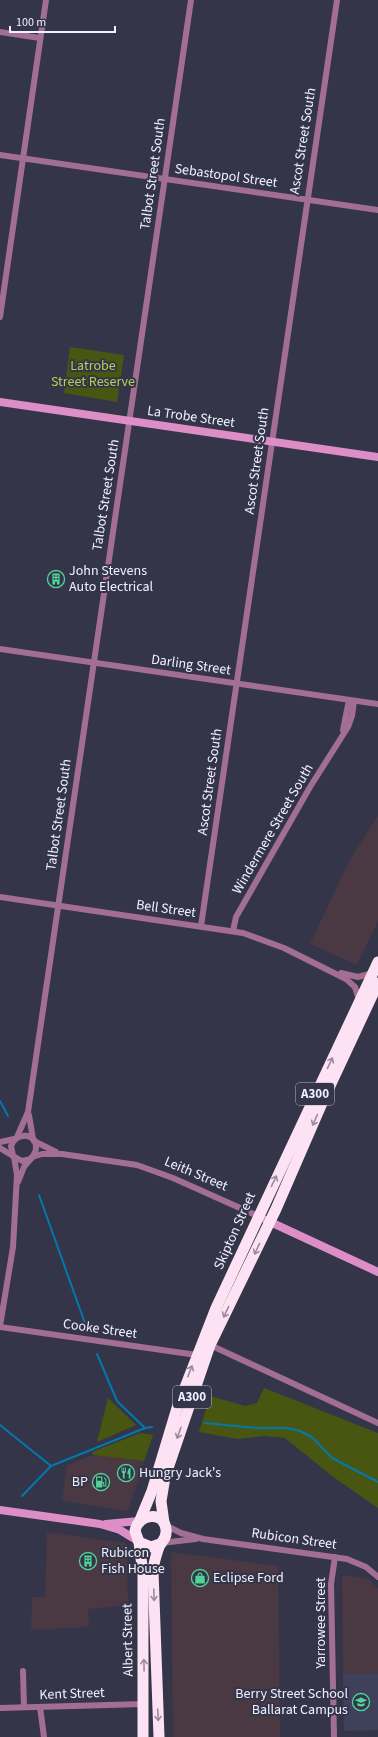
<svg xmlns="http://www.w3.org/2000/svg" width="378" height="1737" viewBox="0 0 378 1737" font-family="'Source Sans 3',sans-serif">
<rect width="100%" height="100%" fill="#343549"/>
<!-- commercial -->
<g fill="#4a3843">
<polygon points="378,816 378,921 357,965 310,944 350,859"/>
<polygon points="93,1455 144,1461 128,1511 62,1501 67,1465"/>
<polygon points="47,1532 125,1543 127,1545 128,1605 88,1609 89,1627 31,1630 32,1597 45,1597"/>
<polygon points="171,1552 278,1566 280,1737 173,1737"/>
<polygon points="346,1575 369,1579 378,1589 378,1673 343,1674 342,1577"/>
</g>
<!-- built -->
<polygon fill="#3f405a" points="378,1673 378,1730 344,1731 343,1674"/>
<!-- green -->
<g fill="#495612">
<polygon points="70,347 124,355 117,402 64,393"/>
<polygon points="264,1388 378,1433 378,1508 332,1476 285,1438 264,1436 237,1439 199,1432 210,1396 245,1406 257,1403"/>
<polygon points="108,1398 136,1425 97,1442"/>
<polygon points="140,1433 153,1435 144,1461 93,1455 92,1452"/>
</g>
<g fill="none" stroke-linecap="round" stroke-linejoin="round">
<!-- stream -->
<g stroke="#0179ac" stroke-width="2">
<polyline points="0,1101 8,1116"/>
<polyline points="39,1195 86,1326"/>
<polyline points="97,1354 117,1401 145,1428 152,1427"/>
<polyline points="205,1423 256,1428 287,1428 300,1431 313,1438 332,1458 378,1482"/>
<polyline points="0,1425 51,1466"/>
<polyline points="22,1496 51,1466 145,1428"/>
</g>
<!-- street -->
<g stroke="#a26f93" stroke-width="6">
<polyline points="0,32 40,38"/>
<polyline points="0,155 378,210"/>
<polyline points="0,317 46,0"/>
<polyline points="0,649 378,704"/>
<polyline points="343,730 349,700"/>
<polyline points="0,897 243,933 284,948 346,979 355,987 359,1000"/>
<polyline points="201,926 337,0"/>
<polyline points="233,931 236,917 310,787 348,727 352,716 354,701"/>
<polyline points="341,973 358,977 373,973"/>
<polyline points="29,1115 33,1139"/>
<polyline points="17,1137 28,1112 191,0"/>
<polyline points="34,1141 56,1152"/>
<polyline points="0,1142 14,1139"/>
<polyline points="0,1148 13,1156"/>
<polyline points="32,1157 42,1154 62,1154 137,1165 173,1178 258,1216"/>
<path d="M18,1182C20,1177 22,1172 24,1167C28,1161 36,1156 36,1148C37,1132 15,1132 11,1146L13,1156L22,1161L31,1159"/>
<polyline points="0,1326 13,1247 17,1175 14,1157"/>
<polyline points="0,1327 197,1355"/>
<polyline points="210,1345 378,1423"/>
<polyline points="165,1525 181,1533 203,1539 347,1559 366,1567 378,1577"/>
<polyline points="161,1543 196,1539"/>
<polyline points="23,1671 24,1707"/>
<polyline points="40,1707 44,1737"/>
<polyline points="0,1708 144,1704"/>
<polyline points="334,1737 331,1584 335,1557"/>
</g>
<!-- secondary -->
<g stroke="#de8ec7" stroke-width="8">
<polyline points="0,402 378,457"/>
<polyline points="266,1220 378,1272"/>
<polyline points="0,1510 100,1524 120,1530 138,1541"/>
<polyline points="106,1524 139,1521"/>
</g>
<!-- highway -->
<g stroke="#fce2f3" stroke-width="11">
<polyline points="140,1520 152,1491 177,1408 216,1308 378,962"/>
<polyline points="164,1523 161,1501 165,1477 210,1345 276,1209 322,1103 378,983"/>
<polyline points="139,1542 143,1574 143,1737"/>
<path d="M159,1737L153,1571C154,1562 156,1555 159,1547C162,1541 167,1538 166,1530C165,1511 138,1513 135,1531L139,1542L151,1547L160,1544"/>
</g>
</g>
<!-- one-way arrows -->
<defs><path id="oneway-shaft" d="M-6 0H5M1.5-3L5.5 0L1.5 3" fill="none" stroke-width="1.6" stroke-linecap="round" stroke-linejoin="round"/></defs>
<g stroke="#988c9e">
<use href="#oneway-shaft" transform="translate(330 1063) rotate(-65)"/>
<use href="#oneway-shaft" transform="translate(315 1120) rotate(113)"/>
<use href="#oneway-shaft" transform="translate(274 1181) rotate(-65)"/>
<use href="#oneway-shaft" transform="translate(257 1249) rotate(115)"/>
<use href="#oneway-shaft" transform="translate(226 1312) rotate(116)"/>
<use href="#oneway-shaft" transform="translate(190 1371) rotate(-69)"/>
<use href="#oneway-shaft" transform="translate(179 1433) rotate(109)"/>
<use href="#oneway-shaft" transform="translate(154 1595) rotate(88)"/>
<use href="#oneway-shaft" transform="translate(144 1665) rotate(-91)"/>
<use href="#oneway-shaft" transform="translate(158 1715) rotate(87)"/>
</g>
<!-- icons -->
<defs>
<g id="building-ring" transform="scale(0.9)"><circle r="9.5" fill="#343549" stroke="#50d398" stroke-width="1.5"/><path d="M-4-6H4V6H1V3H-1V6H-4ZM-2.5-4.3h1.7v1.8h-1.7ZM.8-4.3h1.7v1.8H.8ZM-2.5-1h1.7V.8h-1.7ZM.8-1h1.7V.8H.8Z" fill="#50d398"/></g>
<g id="restaurant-ring" transform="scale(0.9)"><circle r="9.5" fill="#343549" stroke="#50d398" stroke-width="1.5"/><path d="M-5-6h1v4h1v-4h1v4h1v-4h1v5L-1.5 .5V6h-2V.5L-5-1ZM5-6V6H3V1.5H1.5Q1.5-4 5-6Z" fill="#50d398"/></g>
<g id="fuel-ring" transform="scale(0.9)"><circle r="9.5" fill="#343549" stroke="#50d398" stroke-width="1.5"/><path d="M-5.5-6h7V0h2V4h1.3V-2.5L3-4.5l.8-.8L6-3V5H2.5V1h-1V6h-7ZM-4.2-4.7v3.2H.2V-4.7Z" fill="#50d398"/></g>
<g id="shop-ring" transform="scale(0.9)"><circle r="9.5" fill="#343549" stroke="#50d398" stroke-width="1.5"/><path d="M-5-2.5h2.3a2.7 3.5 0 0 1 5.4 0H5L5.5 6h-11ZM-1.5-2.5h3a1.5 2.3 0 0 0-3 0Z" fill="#50d398"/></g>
<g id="school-ring" transform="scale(0.9)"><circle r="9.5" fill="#343549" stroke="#50d398" stroke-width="1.5"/><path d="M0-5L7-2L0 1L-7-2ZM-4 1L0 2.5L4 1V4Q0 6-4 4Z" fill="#50d398"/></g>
</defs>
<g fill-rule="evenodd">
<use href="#building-ring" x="56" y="579"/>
<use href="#restaurant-ring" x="126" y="1473"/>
<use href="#fuel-ring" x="101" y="1482"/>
<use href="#building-ring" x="88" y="1561"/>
<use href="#shop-ring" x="200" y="1578"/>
<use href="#school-ring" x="361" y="1702"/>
</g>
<g text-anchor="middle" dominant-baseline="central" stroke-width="4" stroke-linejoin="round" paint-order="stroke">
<!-- shield labels -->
<g fill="#343549" stroke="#b8b9c8" stroke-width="1">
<rect x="296" y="1083" width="38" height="22" rx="3"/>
<rect x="173" y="1386" width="38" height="22" rx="3"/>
</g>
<g font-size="13" font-weight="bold" fill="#f0f1fe">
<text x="315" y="1094">A300</text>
<text x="192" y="1397">A300</text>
</g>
<!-- street labels -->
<g font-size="14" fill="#f0f1fe" stroke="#343549">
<text transform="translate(303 141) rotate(-81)">Ascot Street South</text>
<text transform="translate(153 174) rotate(-82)">Talbot Street South</text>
<text transform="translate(226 176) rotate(8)">Sebastopol Street</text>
<text transform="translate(191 417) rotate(8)">La Trobe Street</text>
<text transform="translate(257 461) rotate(-82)">Ascot Street South</text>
<text transform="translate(106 495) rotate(-81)">Talbot Street South</text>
<text transform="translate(191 665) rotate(8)">Darling Street</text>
<text transform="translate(210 782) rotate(-82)">Ascot Street South</text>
<text transform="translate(59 815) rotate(-82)">Talbot Street South</text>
<text transform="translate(273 829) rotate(-60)">Windermere Street South</text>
<text transform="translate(166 909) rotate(8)">Bell Street</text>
<text transform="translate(196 1174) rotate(23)">Leith Street</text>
<text transform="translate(235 1231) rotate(-66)">Skipton Street</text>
<text transform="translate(100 1329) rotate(8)">Cooke Street</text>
<text transform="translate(294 1539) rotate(8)">Rubicon Street</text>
<text transform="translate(321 1623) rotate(-90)">Yarrowee Street</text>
<text transform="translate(128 1640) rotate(-91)">Albert Street</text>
<text transform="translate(72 1694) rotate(-2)">Kent Street</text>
</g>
<!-- park labels -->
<g font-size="14" fill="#b4ce56" stroke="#343549">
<text x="93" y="366">Latrobe<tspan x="93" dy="16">Street Reserve</tspan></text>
</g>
<!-- poi labels -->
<g font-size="14" fill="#f0f1fe" stroke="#343549" text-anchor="start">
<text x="69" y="571">John Stevens<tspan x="69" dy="16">Auto Electrical</tspan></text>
<text x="139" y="1473">Hungry Jack's</text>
<text x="88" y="1482" text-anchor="end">BP</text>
<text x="101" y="1553">Rubicon<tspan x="101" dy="16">Fish House</tspan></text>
<text x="213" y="1578">Eclipse Ford</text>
<text x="348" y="1694" text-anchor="end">Berry Street School<tspan x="348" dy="16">Ballarat Campus</tspan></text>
</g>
</g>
<!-- scale -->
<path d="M10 26v6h105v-6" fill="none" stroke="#f0f1fe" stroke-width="2"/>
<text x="16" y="26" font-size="12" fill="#f0f1fe" stroke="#343549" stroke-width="3" paint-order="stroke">100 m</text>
</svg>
